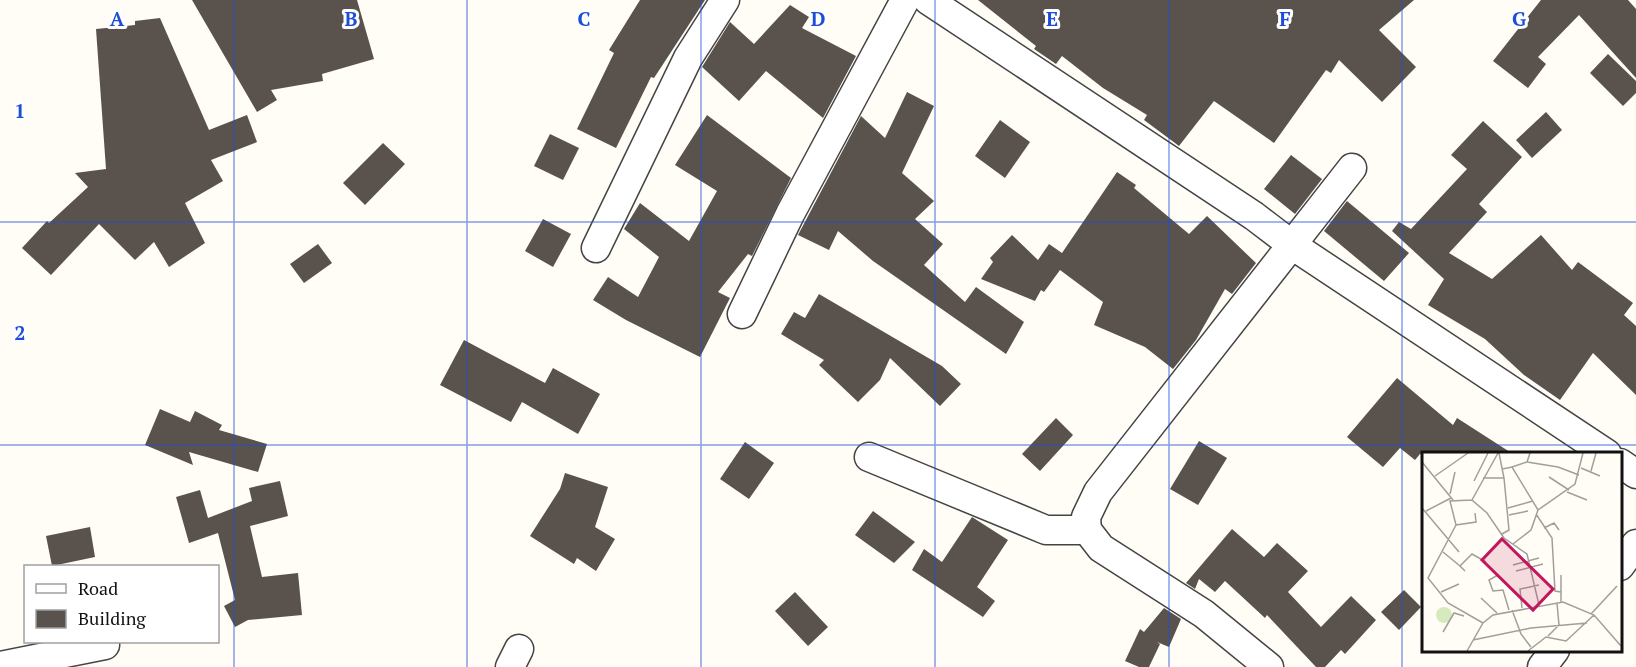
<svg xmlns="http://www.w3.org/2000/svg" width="1636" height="667" viewBox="0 0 1636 667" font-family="'PT Serif',serif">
<rect width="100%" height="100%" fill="#fffdf5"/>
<!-- building -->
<g fill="#5a524d">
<polygon points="192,0 357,0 374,59 322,74 323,81 271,90 277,100 257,112"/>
<polygon points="640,0 705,0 654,78 651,77 616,148 577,129 614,53 609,50"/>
<polygon points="978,0 1414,0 1379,30 1416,67 1382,102 1339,60 1331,73 1326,70 1274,143 1214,101 1179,146 1144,120 1147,115 1103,88 1062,56 1056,64 1034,49 1036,46"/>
<polygon points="1541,0 1628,0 1636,9 1636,78 1579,15 1538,57 1546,64 1528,88 1493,61"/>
<polygon points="790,5 809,17 802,28 856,56 823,118 766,71 739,101 702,67 730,22 754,44"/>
<polygon points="160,18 209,130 247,115 257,142 211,160 223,181 185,203 205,243 169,267 154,242 135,260 99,224 51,275 22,248 47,221 49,223 88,187 75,173 106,169 96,29 135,25 135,21"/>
<polygon points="1608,54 1636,81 1636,93 1623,106 1590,73"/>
<polygon points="907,92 934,106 902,173 934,201 915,219 943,244 924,265 965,302 976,287 1024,322 1006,354 873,261 838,231 829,250 798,235 861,116 885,138"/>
<polygon points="1546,112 1562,130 1532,158 1516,140"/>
<polygon points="707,115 791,178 752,256 748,254 718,292 730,298 700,357 626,320 593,300 608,277 638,297 659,257 624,229 640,203 689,241 717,191 675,165"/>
<polygon points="1000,120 1030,142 1005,178 975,156"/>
<polygon points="1483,121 1522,157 1479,204 1487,212 1449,253 1492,279 1541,235 1572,270 1578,262 1633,303 1624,315 1636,326 1636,395 1593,353 1560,400 1524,375 1485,339 1428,305 1444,279 1392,231 1399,222 1411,229 1467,169 1451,155"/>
<polygon points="550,134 579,148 563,180 534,166"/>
<polygon points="383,143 405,164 365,205 343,183"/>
<polygon points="1291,155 1322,179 1295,214 1264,189"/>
<polygon points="1117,172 1136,185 1134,188 1189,234 1207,216 1256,263 1232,294 1225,289 1196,340 1173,369 1145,347 1094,325 1103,302 1060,270 1044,292 1041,290 1035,301 981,279 993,262 990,258 1012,235 1038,260 1049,244 1062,253"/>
<polygon points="1347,201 1409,253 1384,281 1324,231"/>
<polygon points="543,219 571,234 553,267 525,251"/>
<polygon points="318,244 332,263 304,283 290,264"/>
<polygon points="819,294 942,366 961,384 940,406 890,358 880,380 858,402 819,365 824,360 781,334 794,312 805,318"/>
<polygon points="464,340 545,383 553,368 600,394 578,434 522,402 511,422 440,385"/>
<polygon points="1397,378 1453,425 1457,418 1513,454 1420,454 1415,460 1400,448 1383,467 1347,437"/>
<polygon points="160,409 190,422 195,411 222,425 219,430 267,444 258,472 189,452 193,465 145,445"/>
<polygon points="1056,418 1073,435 1040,471 1022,454"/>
<polygon points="1199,441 1227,458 1198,505 1170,489"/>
<polygon points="745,442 774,463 749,499 720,479"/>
<polygon points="565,473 608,487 595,527 615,539 596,571 577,558 574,564 530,536 560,489"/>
<polygon points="280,481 288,516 250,526 262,577 298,573 302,615 248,620 235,627 224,606 235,600 218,533 189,543 176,497 200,490 208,518 252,501 249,488"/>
<polygon points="873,511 915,542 894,563 855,535"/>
<polygon points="972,517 1008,540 977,587 995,601 983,617 912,570 924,549 942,562"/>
<polygon points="90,527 95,557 52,566 46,536"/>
<polygon points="1232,529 1264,557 1277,543 1308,571 1288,592 1321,627 1351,596 1376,620 1345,654 1341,650 1325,667 1316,667 1267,615 1265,618 1225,581 1215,592 1199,579 1195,589 1186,583"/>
<polygon points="1404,590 1421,607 1399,630 1381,612"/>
<polygon points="795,592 828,627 808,646 775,611"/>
<polygon points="1164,608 1181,619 1169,647 1157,642 1160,644 1149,667 1139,667 1125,661 1140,629 1144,632"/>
</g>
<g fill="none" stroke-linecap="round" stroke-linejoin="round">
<!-- street casing -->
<g stroke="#444" stroke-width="31">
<g id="street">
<polyline points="928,0 1254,216 1292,245 1607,454"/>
<polyline points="596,248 688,58 725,0"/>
<polyline points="742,314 790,214 905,0"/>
<polyline points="869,457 1046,530 1087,530"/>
<polyline points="1620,463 1636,474"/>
<polyline points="1620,566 1636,544"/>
<polyline points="0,666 105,645"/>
<polyline points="510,667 519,649"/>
<polyline points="1269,667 1204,614 1101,548 1087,530 1086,517 1098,492 1352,168"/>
<polyline points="1542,667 1555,650"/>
</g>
</g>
<!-- street -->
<use href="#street" stroke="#fff" stroke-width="28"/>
</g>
<!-- grid -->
<path fill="none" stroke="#1d4ed8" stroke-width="1.5" stroke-opacity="0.55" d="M234,0V667M467,0V667M701,0V667M935,0V667M1169,0V667M1402,0V667M0,222H1636M0,445H1636"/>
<!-- overview -->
<g transform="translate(1422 452)">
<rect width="200" height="200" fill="#fffdf5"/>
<path d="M14 163a8 8 0 1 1 16 0a8 8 0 1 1-16 0Z" fill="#d5ebbd"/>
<path fill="none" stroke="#a09f9a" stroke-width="1.5" d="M76,1L50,48L65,61L82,86L105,102L117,153M0,10L31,48M105,10L136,15L157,23M90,15L105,10L108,1M159,16L178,24M80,17L90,15L116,58M169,19L174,1M13,24L46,1M127,25L147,38M61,26H82L77,1M52,29L66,1M145,40L165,48M28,42L33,20M50,48L28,49L34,73L6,126L26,151L61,171M0,56L37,100M86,56L111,49M4,59L29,46M114,62L130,86L133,139L139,140M87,63L106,59M34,73L54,70L53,61M122,76L132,71L137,78M80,82L87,78L82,26M91,92L109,78L116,58L153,32L161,1M21,100L38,114M91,113L117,106M43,119L38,114L50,102L64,110M94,119L121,112M76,123L67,128L71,139L81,138L87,158M19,140L37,132M59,146L75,161M139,150V123M100,156L98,137L117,133M90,158L99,182L109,195M169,162L195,134M21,180L32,161L42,164M126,184L137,173L135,151M51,188L109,176L165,171M45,199L61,171L71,163L141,150L172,163L199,194M106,199L124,185L144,189L172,163"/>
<path fill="#c2185b" fill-opacity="0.15" stroke="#c2185b" stroke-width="3" d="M80,87L131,137L111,158L60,108Z"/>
<rect width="200" height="200" fill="none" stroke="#111" stroke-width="3"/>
</g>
<g font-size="20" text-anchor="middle" font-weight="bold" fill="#1d4ed8" stroke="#fff" stroke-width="6" stroke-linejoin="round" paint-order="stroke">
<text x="117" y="26">A</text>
<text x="351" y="26">B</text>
<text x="584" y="26">C</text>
<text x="818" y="26">D</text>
<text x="1052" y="26">E</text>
<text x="1285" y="26">F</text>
<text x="1519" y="26">G</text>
<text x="20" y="118">1</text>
<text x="20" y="340">2</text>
</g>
<!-- legend -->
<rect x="24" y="565" width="195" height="78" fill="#ffffff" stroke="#a0a0a0" stroke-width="1.5"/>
<rect x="36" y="584" width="30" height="9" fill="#ffffff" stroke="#a0a0a0" stroke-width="1.5"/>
<text x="78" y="595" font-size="18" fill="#111111">Road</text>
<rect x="36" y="610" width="30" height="18" fill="#5a524d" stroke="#a0a0a0" stroke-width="1.5"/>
<text x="78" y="625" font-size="18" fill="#111111">Building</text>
</svg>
